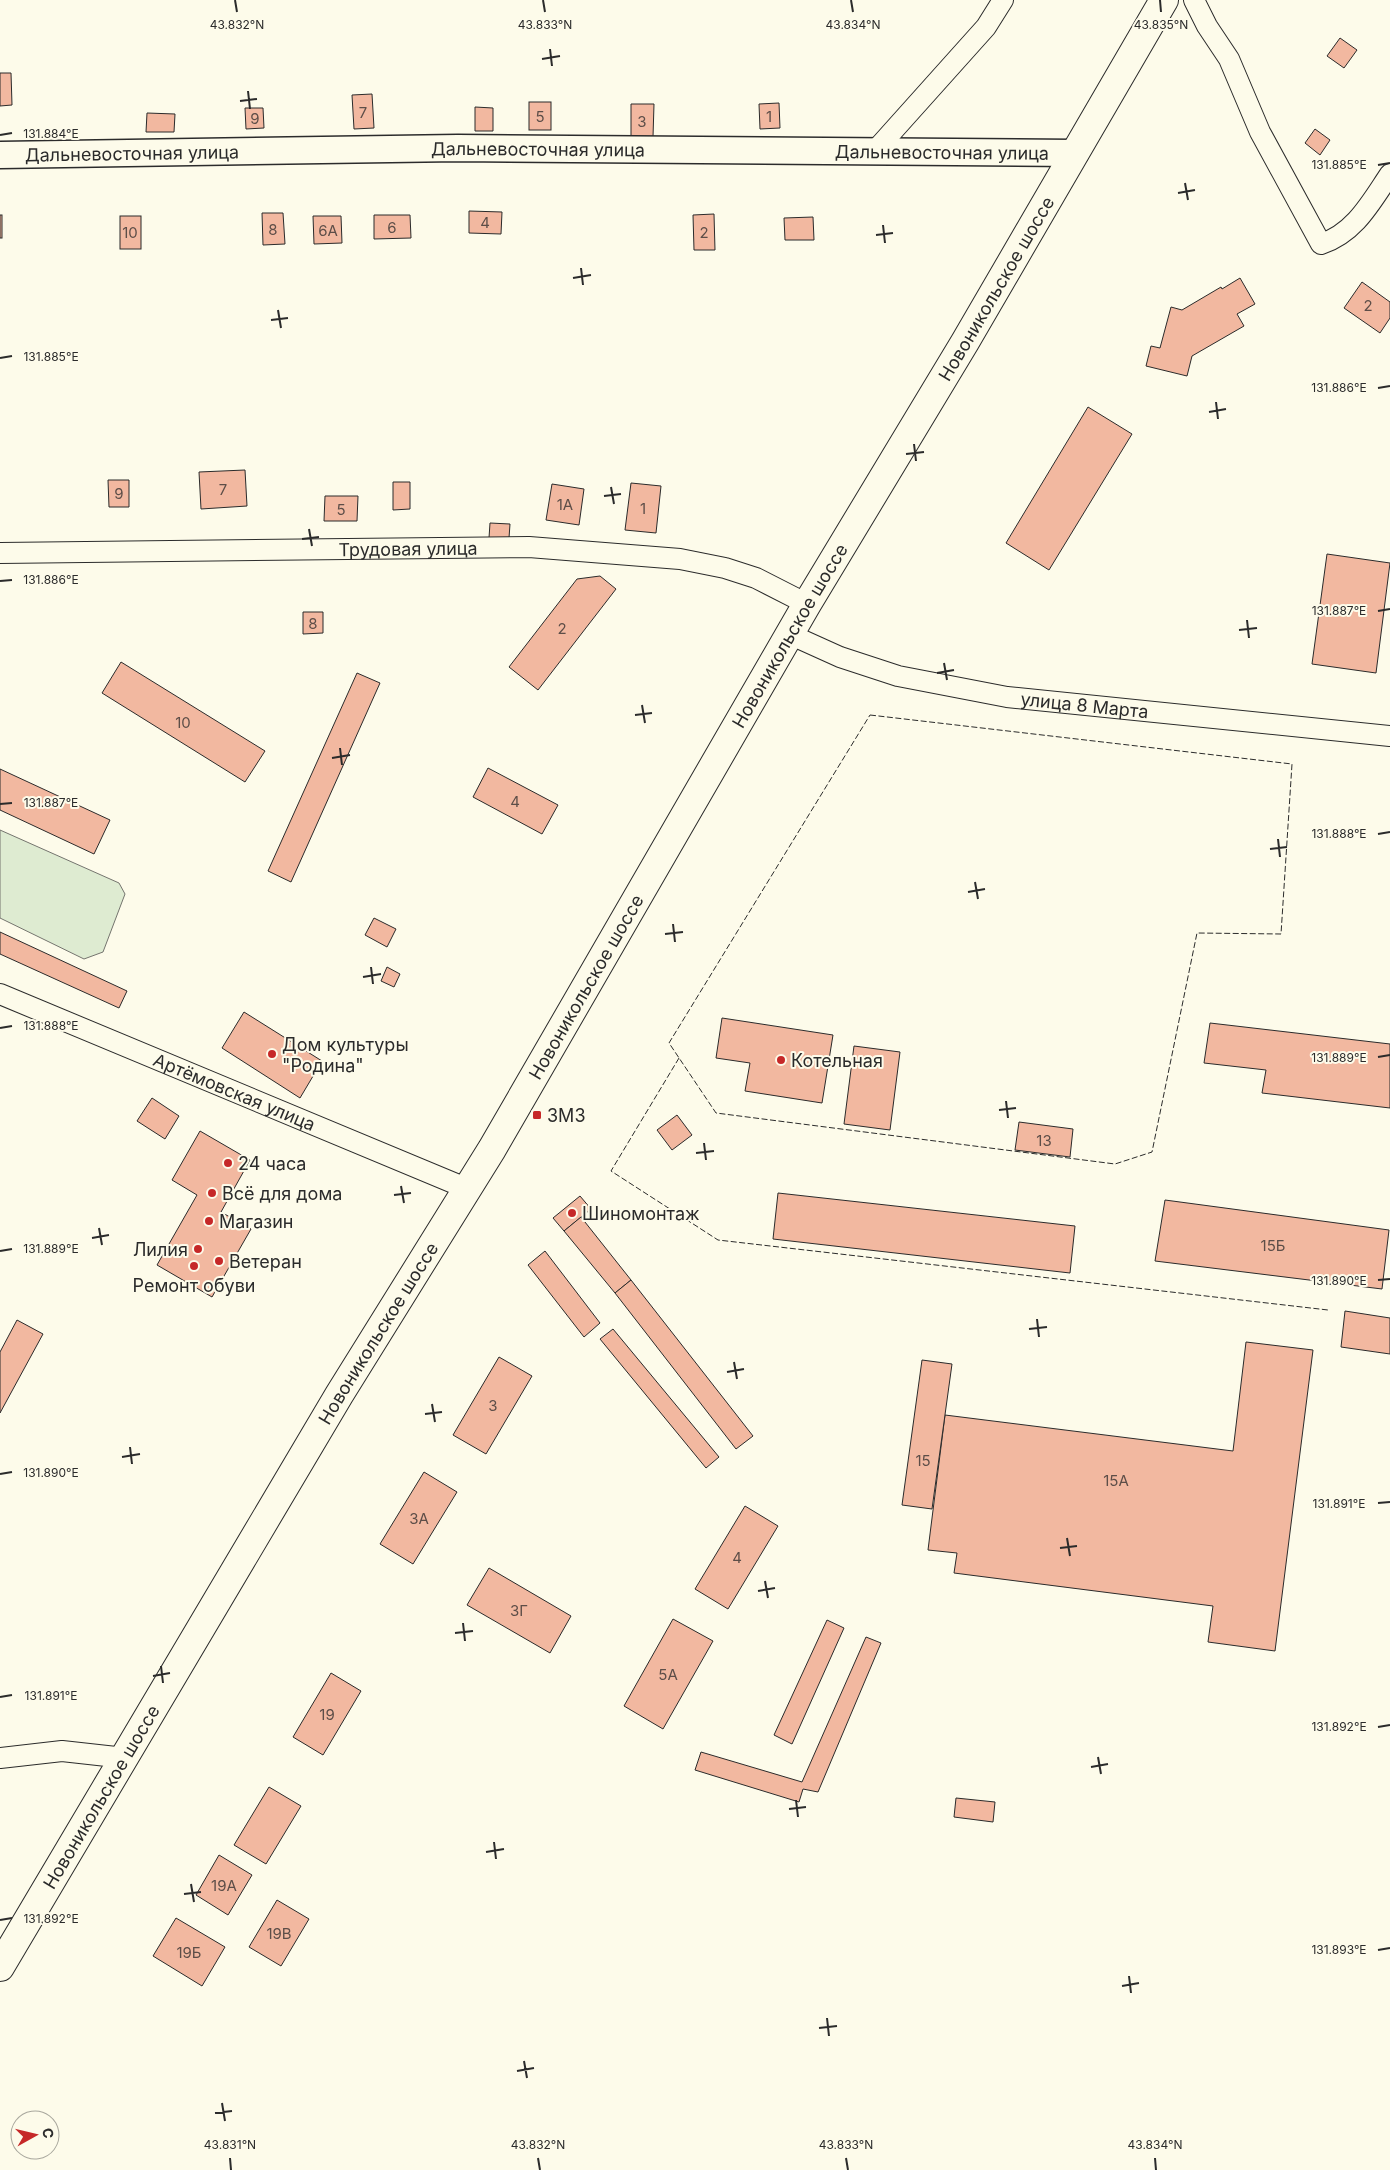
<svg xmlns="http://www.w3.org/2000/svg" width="1390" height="2170" viewBox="0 0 1390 2170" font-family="Inter,sans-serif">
<rect width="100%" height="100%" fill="#fdfbea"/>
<!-- green -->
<polygon fill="#deebd1" stroke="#74746e" points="0,830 119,883 125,894 103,952 84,959 0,918"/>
<!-- building -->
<g fill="#f2b8a0" stroke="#2b2b2b">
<polygon points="1340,38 1357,50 1344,68 1327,56"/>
<polygon points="0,73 11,73 12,105 0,106"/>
<polygon points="372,94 374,128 354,129 352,95"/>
<rect x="529" y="102" width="22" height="28"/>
<polygon points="779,103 780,128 760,129 759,104"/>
<polygon points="631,104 654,104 653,137 631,137"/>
<polygon points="475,107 493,108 493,131 475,131"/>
<polygon points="245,108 263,108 264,128 246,129"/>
<polygon points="147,113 175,114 174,132 146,132"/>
<polygon points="1315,129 1330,140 1320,155 1305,143"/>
<polygon points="469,211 502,212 501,234 469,233"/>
<polygon points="262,213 283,213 285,244 263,245"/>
<polygon points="714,214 715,250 694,250 693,215"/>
<rect x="0" y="215" width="2" height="23"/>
<polygon points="374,215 410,215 411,238 374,239"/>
<rect x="120" y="216" width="21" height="33"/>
<polygon points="313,216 341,216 342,243 314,244"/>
<polygon points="813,217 814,240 785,240 784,218"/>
<polygon points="1240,278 1255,304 1237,314 1244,326 1192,356 1187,376 1146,366 1151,346 1160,348 1171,307 1182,310 1221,287 1222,289"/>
<polygon points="1362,282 1390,302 1390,318 1380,333 1344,308"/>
<polygon points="1088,407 1132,434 1049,570 1006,543"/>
<polygon points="245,470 247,506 201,509 199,472"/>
<polygon points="108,480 129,480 129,507 109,507"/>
<polygon points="393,482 410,482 410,509 393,510"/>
<polygon points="631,483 661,486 656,533 625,530"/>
<polygon points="552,484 584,489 579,525 546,520"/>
<polygon points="325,496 358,496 357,521 324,521"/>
<polygon points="490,523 510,524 509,538 489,538"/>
<polygon points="1327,554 1390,563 1376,673 1312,664"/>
<polygon points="600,576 616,589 538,690 509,667 577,579"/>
<polygon points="303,612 323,612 323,633 303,634"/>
<polygon points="121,662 265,751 245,782 102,693"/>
<polygon points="357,673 380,683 291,882 268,871"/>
<polygon points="488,768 558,805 542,834 473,797"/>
<polygon points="0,769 110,820 94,854 0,810"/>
<polygon points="374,918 396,929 387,947 365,935"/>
<polygon points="0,932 127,991 119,1008 0,954"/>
<polygon points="387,967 400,974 394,987 381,981"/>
<polygon points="244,1012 322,1061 300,1098 222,1048"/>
<polygon points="722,1018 833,1035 822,1103 745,1091 750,1063 716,1058"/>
<polygon points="1210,1023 1390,1044 1390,1108 1262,1093 1266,1070 1204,1063"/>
<polygon points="854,1046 900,1052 890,1130 844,1124"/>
<polygon points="152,1098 179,1116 165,1139 137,1121"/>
<polygon points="677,1115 692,1135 672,1150 657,1130"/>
<polygon points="1019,1122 1073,1129 1070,1157 1015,1150"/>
<polygon points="200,1131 250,1160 221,1212 251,1229 212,1297 157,1265 197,1195 172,1180"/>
<polygon points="778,1193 1075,1226 1070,1273 773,1239"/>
<polygon points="580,1196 591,1209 564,1231 553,1218"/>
<polygon points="1165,1200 1389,1230 1382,1289 1155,1261"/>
<polygon points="581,1217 631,1280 615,1293 564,1231"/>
<polygon points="545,1251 600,1323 584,1337 528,1265"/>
<polygon points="631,1280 753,1436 736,1449 615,1293"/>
<polygon points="1345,1311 1390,1318 1390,1354 1341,1347"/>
<polygon points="17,1320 43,1334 0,1413 0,1352"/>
<polygon points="613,1329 719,1457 706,1468 600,1339"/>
<polygon points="1246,1342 1313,1350 1275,1651 1208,1642 1213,1606 954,1573 957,1553 928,1550 945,1415 1233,1451"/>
<polygon points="499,1357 532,1376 486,1454 453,1435"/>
<polygon points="922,1360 952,1364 932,1509 902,1505"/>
<polygon points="424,1472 457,1492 413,1564 380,1544"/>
<polygon points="745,1506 778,1526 728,1609 695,1589"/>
<polygon points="489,1568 571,1616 550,1653 467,1605"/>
<polygon points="673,1619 713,1641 663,1729 624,1706"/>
<polygon points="827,1620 844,1628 792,1744 774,1735"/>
<polygon points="866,1637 881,1643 818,1792 803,1789 799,1802 695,1770 701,1752 802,1782"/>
<polygon points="331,1673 361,1691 323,1755 293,1737"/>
<polygon points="269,1787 301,1806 266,1864 234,1845"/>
<polygon points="956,1798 995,1802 993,1822 954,1817"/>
<polygon points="219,1855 252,1875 228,1915 196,1895"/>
<polygon points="277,1900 309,1919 281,1966 249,1947"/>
<polygon points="176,1918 225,1947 202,1986 153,1956"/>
</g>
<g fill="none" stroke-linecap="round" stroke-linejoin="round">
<!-- minor casing -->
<g stroke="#2b2b2b" stroke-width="22">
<g id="minor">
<path d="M1194,0L1207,26L1229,59L1260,132L1321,244C1355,233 1371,202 1390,174"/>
<polyline points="874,152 986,27 1003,0"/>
<path id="s1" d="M0,553L529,547L680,559L725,568L756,578L807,604"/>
<path id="s2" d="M789,634L840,657L898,676L1007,697L1390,736"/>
<path id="s3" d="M0,994L468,1189"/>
<polyline points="0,1758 62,1751 125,1758"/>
</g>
</g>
<!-- major casing -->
<g stroke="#2b2b2b" stroke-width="29">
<g id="major">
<path id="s4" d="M0,155L458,148L1075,153"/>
</g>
</g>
<!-- highway casing -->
<g stroke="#2b2b2b" stroke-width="30">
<g id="highway">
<path id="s5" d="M0,1967L339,1395L492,1149L807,604L965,342L1164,0"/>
</g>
</g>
<!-- minor -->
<use href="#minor" stroke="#fdfbea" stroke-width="20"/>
<!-- major -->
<use href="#major" stroke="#fdfbea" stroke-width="26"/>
<!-- highway -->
<use href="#highway" stroke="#fdfbea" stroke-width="28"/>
<!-- fence -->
<g stroke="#2b2b2b" stroke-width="1" stroke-dasharray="6 2.5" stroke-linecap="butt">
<polygon points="870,715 1292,764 1281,934 1197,933 1152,1152 1115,1164 716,1113 669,1043"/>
<polyline points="679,1058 611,1171 718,1240 1328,1310"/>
</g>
</g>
<!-- ticks -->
<path fill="none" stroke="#2b2b2b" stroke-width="2" d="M235,0L237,12M543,0L545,12M851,0L853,12M1160,0L1161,12M550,49L552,66M542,59L560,56M248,91L250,109M240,101L257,99M0,135L12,133M1378,165L1390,163M1185,183L1188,200M1178,193L1195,190M883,225L885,243M876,235L893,233M581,268L583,285M573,278L591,275M278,310L281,328M271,320L288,318M0,358L12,356M1378,388L1390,386M1216,402L1218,419M1209,412L1226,409M914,444L916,461M906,454L924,452M611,487L614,504M604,496L621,494M309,529L312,546M302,539L319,537M0,581L12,580M1378,611L1390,609M1247,620L1249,638M1239,630L1257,628M944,663L947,680M937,673L954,670M642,705L645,723M635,715L652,713M340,748L342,765M332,758L350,755M0,804L12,803M1378,834L1390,832M1278,839L1280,857M1270,849L1287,847M975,882L978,899M968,892L985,889M673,924L675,942M665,934L683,932M371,967L373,984M363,977L381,974M0,1028L12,1026M1378,1057L1390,1055M1006,1101L1008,1118M999,1110L1016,1108M704,1143L706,1160M696,1153L714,1151M401,1186L404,1203M394,1195L411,1193M99,1228L102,1245M92,1238L109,1235M0,1251L12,1249M1378,1280L1390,1279M1037,1319L1039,1337M1029,1329L1047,1327M734,1362L737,1379M727,1372L744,1369M432,1404L435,1422M425,1414L442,1412M130,1447L132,1464M122,1457L140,1454M0,1474L12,1472M1378,1503L1390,1502M1067,1538L1070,1556M1060,1548L1077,1546M765,1581L768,1598M758,1591L775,1588M463,1623L465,1641M455,1633L473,1631M161,1666L163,1683M153,1676L170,1673M0,1697L12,1695M1378,1727L1390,1725M1098,1757L1101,1774M1091,1767L1108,1764M796,1800L798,1817M789,1809L806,1807M494,1842L496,1859M486,1852L504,1849M191,1884L194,1902M184,1894L201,1892M0,1920L12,1918M1378,1950L1390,1948M1129,1976L1131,1993M1122,1986L1139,1983M827,2018L829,2036M819,2028L837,2026M524,2061L527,2078M517,2071L534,2068M222,2103L225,2121M215,2113L232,2111M230,2158L231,2170M538,2158L540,2170M846,2158L848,2170M1155,2158L1156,2170"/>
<!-- markers -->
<g fill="#c62828" stroke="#fdfbea" stroke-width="2">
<circle cx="272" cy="1054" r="5"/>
<circle cx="781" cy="1060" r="5"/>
<rect x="532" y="1110" width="10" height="10" rx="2.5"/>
<circle cx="228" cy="1163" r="5"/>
<circle cx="212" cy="1193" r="5"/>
<circle cx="572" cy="1213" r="5"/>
<circle cx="209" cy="1221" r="5"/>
<circle cx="198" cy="1249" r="5"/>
<circle cx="219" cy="1261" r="5"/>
<circle cx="194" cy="1266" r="5"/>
</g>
<g text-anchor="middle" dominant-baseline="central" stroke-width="4" stroke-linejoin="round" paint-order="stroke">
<!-- number labels -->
<g font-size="15" fill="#5d4e48">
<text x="363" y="112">7</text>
<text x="540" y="116">5</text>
<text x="769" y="116">1</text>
<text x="255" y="118">9</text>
<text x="642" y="121">3</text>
<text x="485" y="222">4</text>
<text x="392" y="227">6</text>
<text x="273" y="229">8</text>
<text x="328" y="230">6А</text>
<text x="130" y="232">10</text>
<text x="704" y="232">2</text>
<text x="1368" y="305">2</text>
<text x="223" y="489">7</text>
<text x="119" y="493">9</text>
<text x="565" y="504">1А</text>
<text x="643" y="508">1</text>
<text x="341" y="509">5</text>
<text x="313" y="623">8</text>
<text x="562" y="628">2</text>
<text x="183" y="722">10</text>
<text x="515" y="801">4</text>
<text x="1044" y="1140">13</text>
<text x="1273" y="1245">15Б</text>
<text x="493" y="1405">3</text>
<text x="923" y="1460">15</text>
<text x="1116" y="1480">15А</text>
<text x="419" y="1518">3А</text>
<text x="737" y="1557">4</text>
<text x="519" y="1610">3Г</text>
<text x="668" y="1674">5А</text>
<text x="327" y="1714">19</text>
<text x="224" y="1885">19А</text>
<text x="279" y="1933">19В</text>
<text x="189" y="1952">19Б</text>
</g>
<!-- street labels -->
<g font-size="18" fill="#2b2b2b" stroke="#fdfbea">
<text stroke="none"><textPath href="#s4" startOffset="538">Дальневосточная улица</textPath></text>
<text stroke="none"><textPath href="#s4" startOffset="942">Дальневосточная улица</textPath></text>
<text stroke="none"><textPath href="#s4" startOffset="132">Дальневосточная улица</textPath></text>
<text stroke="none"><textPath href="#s5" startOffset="1952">Новоникольское шоссе</textPath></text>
<text stroke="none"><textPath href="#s1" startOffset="408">Трудовая улица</textPath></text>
<text stroke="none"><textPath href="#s5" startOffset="1548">Новоникольское шоссе</textPath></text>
<text stroke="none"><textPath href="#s2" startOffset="306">улица 8 Марта</textPath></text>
<text stroke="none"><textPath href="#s5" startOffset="1142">Новоникольское шоссе</textPath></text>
<text stroke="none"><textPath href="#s3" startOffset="254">Артёмовская улица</textPath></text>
<text stroke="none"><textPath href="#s5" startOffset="738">Новоникольское шоссе</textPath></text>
<text stroke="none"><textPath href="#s5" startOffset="198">Новоникольское шоссе</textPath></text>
</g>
<!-- poi labels -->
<g font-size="18" fill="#2b2b2b" stroke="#fdfbea" text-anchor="start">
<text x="282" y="1044">Дом культуры<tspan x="282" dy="21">"Родина"</tspan></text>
<text x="791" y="1060">Котельная</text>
<text x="547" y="1115">ЗМЗ</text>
<text x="238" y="1163">24 часа</text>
<text x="222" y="1193">Всё для дома</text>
<text x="582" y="1213">Шиномонтаж</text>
<text x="219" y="1221">Магазин</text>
<text x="188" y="1249" text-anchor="end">Лилия</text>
<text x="229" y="1261">Ветеран</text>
<text x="194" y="1285" text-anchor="middle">Ремонт обуви</text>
</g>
</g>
<g font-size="12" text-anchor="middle" fill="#2b2b2b" stroke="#fdfbea" stroke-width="4" stroke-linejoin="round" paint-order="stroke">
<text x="237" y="29">43.832°N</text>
<text x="545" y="29">43.833°N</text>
<text x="853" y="29">43.834°N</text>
<text x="1161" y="29">43.835°N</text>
<text x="51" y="138">131.884°E</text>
<text x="1339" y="169">131.885°E</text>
<text x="51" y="361">131.885°E</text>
<text x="1339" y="392">131.886°E</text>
<text x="51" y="584">131.886°E</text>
<text x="1339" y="615">131.887°E</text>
<text x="51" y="807">131.887°E</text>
<text x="1339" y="838">131.888°E</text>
<text x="51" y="1030">131.888°E</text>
<text x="1339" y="1062">131.889°E</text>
<text x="51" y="1253">131.889°E</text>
<text x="1339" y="1285">131.890°E</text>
<text x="51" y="1477">131.890°E</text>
<text x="1339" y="1508">131.891°E</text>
<text x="51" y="1700">131.891°E</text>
<text x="1339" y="1731">131.892°E</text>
<text x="51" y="1923">131.892°E</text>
<text x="1339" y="1954">131.893°E</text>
<text x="230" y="2149">43.831°N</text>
<text x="538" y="2149">43.832°N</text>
<text x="846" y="2149">43.833°N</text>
<text x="1155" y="2149">43.834°N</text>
</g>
<!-- north arrow -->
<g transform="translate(35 2135) rotate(82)"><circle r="24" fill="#fdfbea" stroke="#a9a89e"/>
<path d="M0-4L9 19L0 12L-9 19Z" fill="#c62828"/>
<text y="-8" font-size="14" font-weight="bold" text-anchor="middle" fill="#2b2b2b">С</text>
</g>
</svg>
